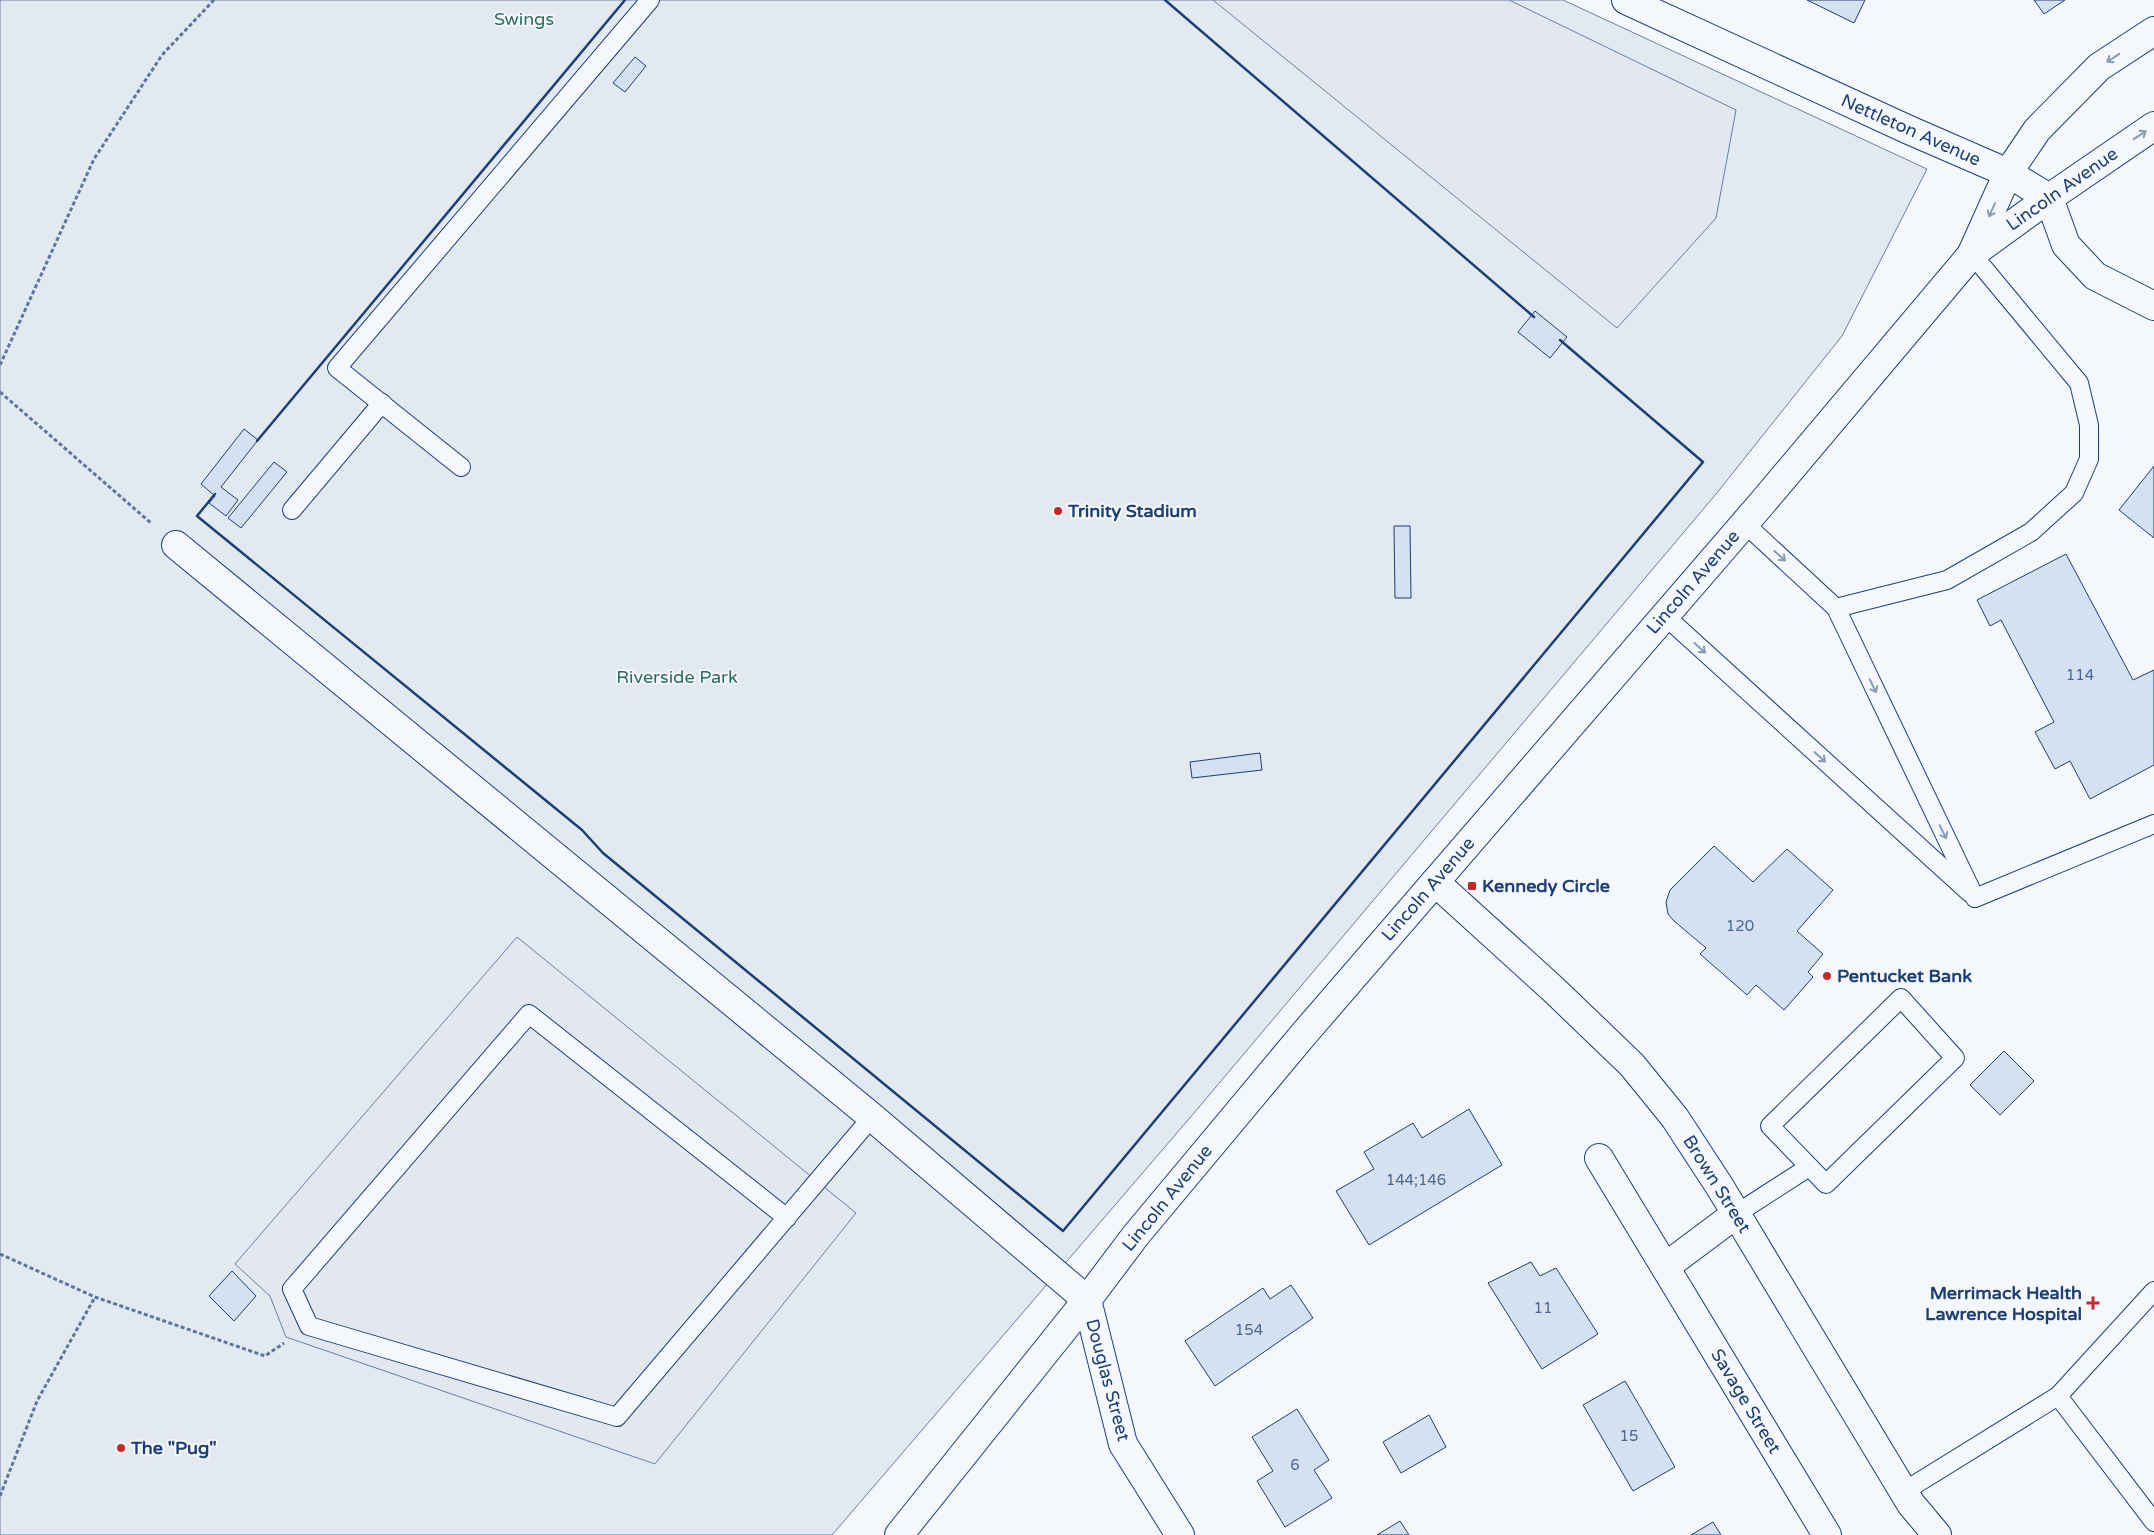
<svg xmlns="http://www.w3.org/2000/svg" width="2154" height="1535" viewBox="0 0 2154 1535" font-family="'Varela Round',sans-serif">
<rect width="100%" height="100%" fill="#f4f7fb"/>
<!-- green -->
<polygon fill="#e3e9f0" stroke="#687fa3" points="0,0 1563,0 1927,169 1842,336 1716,494 1194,1113 832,1535 0,1535"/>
<!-- parking -->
<g fill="#e3e8f0" stroke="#687fa3">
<polygon points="1213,0 1509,0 1736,110 1716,218 1617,328"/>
<polygon points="517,937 856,1213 655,1464 286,1337 270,1296 235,1264"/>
</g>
<!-- building -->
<g fill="#d5e0f0" stroke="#1d3f73">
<polygon points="1807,0 1865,0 1854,23"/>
<polygon points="2034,0 2065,0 2044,14"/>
<polygon points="635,57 646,66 625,92 613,83"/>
<polygon points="1535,311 1567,337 1550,358 1518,332"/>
<polygon points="244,429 258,440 221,487 238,500 226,516 209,503 215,496 201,484"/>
<polygon points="274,462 287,472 241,528 228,518"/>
<polygon points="2154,466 2154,538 2119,510"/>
<polygon points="1394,526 1410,526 1411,598 1395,598"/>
<polygon points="2066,554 2133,680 2154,670 2154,765 2090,799 2070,761 2055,769 2035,732 2054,722 2001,620 1990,626 1977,600"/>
<polygon points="1260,753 1262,770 1192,778 1190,762"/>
<polygon points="1714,846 1753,882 1787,849 1833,890 1797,931 1823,954 1808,972 1813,977 1784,1010 1756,985 1747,995 1700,954 1706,948 1674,921 1668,914 1666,902 1670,890"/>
<polygon points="2004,1051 2034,1081 2000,1115 1970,1085"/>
<polygon points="1469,1109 1502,1165 1369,1245 1336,1191 1374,1169 1364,1152 1413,1123 1422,1138"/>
<polygon points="1531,1262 1540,1276 1556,1268 1598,1334 1542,1369 1488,1283"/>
<polygon points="232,1271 256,1296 234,1321 209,1296"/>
<polygon points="1291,1285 1313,1318 1215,1386 1185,1341 1263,1288 1270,1299"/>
<polygon points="1625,1381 1675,1467 1633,1491 1583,1405"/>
<polygon points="1297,1409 1329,1460 1314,1470 1332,1498 1285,1527 1257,1481 1273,1471 1252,1437"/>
<polygon points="1429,1415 1446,1447 1401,1473 1383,1442"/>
<polygon points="1400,1521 1409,1535 1377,1535"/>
<polygon points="1713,1522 1721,1535 1691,1535"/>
</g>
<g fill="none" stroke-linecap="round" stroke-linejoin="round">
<!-- lane casing -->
<g stroke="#1d3f73" stroke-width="20">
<g id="lane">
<polyline points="461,467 337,368 650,0"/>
<polyline points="292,510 382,403"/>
<polyline points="1744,523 1836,608 1975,898"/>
<polyline points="1836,608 1947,580 2031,532 2074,493 2089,459 2089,425 2079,383 1972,254"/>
<polyline points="1664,615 1969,892"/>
<polyline points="1975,898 2154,824"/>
<polygon points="1901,998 1955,1058 1826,1184 1770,1126"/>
<polyline points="1736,1214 1809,1167"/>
<polyline points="787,1218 529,1014 292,1289 309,1326 617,1417 872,1117"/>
<polyline points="2058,1396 2154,1522"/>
<polyline points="1903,1492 2058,1396 2154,1291"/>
</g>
</g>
<!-- street casing -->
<g stroke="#1d3f73" stroke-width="30">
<g id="street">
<polyline points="1626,0 1909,130 2008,173 2049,198 2066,245 2095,276 2154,306"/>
<polyline points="176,545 872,1117 1087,1300 1123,1444 1180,1535"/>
<polyline points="1435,882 1554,990 1632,1065 1675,1118 1720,1187 1911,1504 1937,1535"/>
<polyline points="1599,1158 1665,1267"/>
<polyline points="1736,1214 1665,1267 1827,1535"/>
</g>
</g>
<!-- primary casing -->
<g stroke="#1d3f73" stroke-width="30">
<g id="primary">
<polyline points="1972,253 2008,173 2037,130 2099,67 2154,31"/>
<polyline points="899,1535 1087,1300 1136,1235 1303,1035 1763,502 1972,254 2049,198 2154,126"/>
</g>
</g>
<!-- path -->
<g stroke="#5e769c" stroke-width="3" stroke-dasharray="4 2.5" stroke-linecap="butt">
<polyline points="0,365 94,159 162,55 214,0"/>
<polyline points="0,392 151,523"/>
<polyline points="0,1254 95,1297 265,1356 284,1343"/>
<polyline points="0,1496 37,1401 95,1297"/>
</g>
<!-- lane -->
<use href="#lane" stroke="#f4f7fb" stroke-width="18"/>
<!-- street -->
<use href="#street" stroke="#f4f7fb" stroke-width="28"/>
<!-- primary -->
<use href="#primary" stroke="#f4f7fb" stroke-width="28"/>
<!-- wall -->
<g stroke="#1d3f73" stroke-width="2.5">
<polyline points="1165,0 1534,317"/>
<polyline points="257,441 625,0"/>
<polyline points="215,494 197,516 582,830 603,853 1063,1231 1703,462 1560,340"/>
</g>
</g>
<!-- one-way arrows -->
<defs><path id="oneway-shaft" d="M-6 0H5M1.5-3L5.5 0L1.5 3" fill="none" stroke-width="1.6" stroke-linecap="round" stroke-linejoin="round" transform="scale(1.25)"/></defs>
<g stroke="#889bb7">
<use href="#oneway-shaft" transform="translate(2113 58) rotate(146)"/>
<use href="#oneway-shaft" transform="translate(2140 135) rotate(-33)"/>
<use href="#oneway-shaft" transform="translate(1992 210) rotate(114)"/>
<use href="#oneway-shaft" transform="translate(1780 556) rotate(42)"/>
<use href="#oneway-shaft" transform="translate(1700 648) rotate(42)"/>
<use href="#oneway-shaft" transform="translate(1873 686) rotate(64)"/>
<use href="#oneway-shaft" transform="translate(1820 757) rotate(42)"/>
<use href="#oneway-shaft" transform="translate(1943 832) rotate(64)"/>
</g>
<!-- markers -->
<g fill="#c62828" stroke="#f4f7fb" stroke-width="2">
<circle cx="1058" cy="511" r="5"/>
<rect x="1467" y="881" width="10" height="10" rx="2.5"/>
<circle cx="1827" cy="976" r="5"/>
<path d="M2090.5 1295.5h5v5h5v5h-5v5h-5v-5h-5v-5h5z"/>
<circle cx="121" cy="1448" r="5"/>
</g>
<g text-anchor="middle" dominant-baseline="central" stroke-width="4" stroke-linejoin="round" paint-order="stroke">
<!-- number labels -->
<g font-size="15" fill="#4b6792">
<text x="2080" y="675">114</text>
<text x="1740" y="926">120</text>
<text x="1416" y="1180">144;146</text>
<text x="1543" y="1308">11</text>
<text x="1249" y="1330">154</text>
<text x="1629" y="1436">15</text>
<text x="1295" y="1465">6</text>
</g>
<!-- park labels -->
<g font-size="18" fill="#2c6c60" stroke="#f4f7fb">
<text x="524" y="19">Swings</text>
<text x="677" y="677">Riverside Park</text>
</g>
<!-- street labels -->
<g font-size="18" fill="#1d3f73" stroke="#f4f7fb">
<text transform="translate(1911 130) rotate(24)">Nettleton Avenue</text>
<text transform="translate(2062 189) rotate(-35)">Lincoln Avenue</text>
<text transform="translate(1693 582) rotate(-49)">Lincoln Avenue</text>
<text transform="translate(1428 889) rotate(-49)">Lincoln Avenue</text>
<text transform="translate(1717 1184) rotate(58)">Brown Street</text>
<text transform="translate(1167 1198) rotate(-51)">Lincoln Avenue</text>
<text transform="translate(1108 1380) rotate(75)">Douglas Street</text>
<text transform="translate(1746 1401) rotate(59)">Savage Street</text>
</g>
<!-- poi labels -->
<g font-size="18" font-weight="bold" fill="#1d3f73" stroke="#f4f7fb" text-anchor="start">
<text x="1068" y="511">Trinity Stadium</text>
<text x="1482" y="886">Kennedy Circle</text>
<text x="1837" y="976">Pentucket Bank</text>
<text x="2082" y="1293" text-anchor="end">Merrimack Health<tspan x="2082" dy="21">Lawrence Hospital</tspan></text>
<text x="131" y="1448">The "Pug"</text>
</g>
</g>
</svg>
